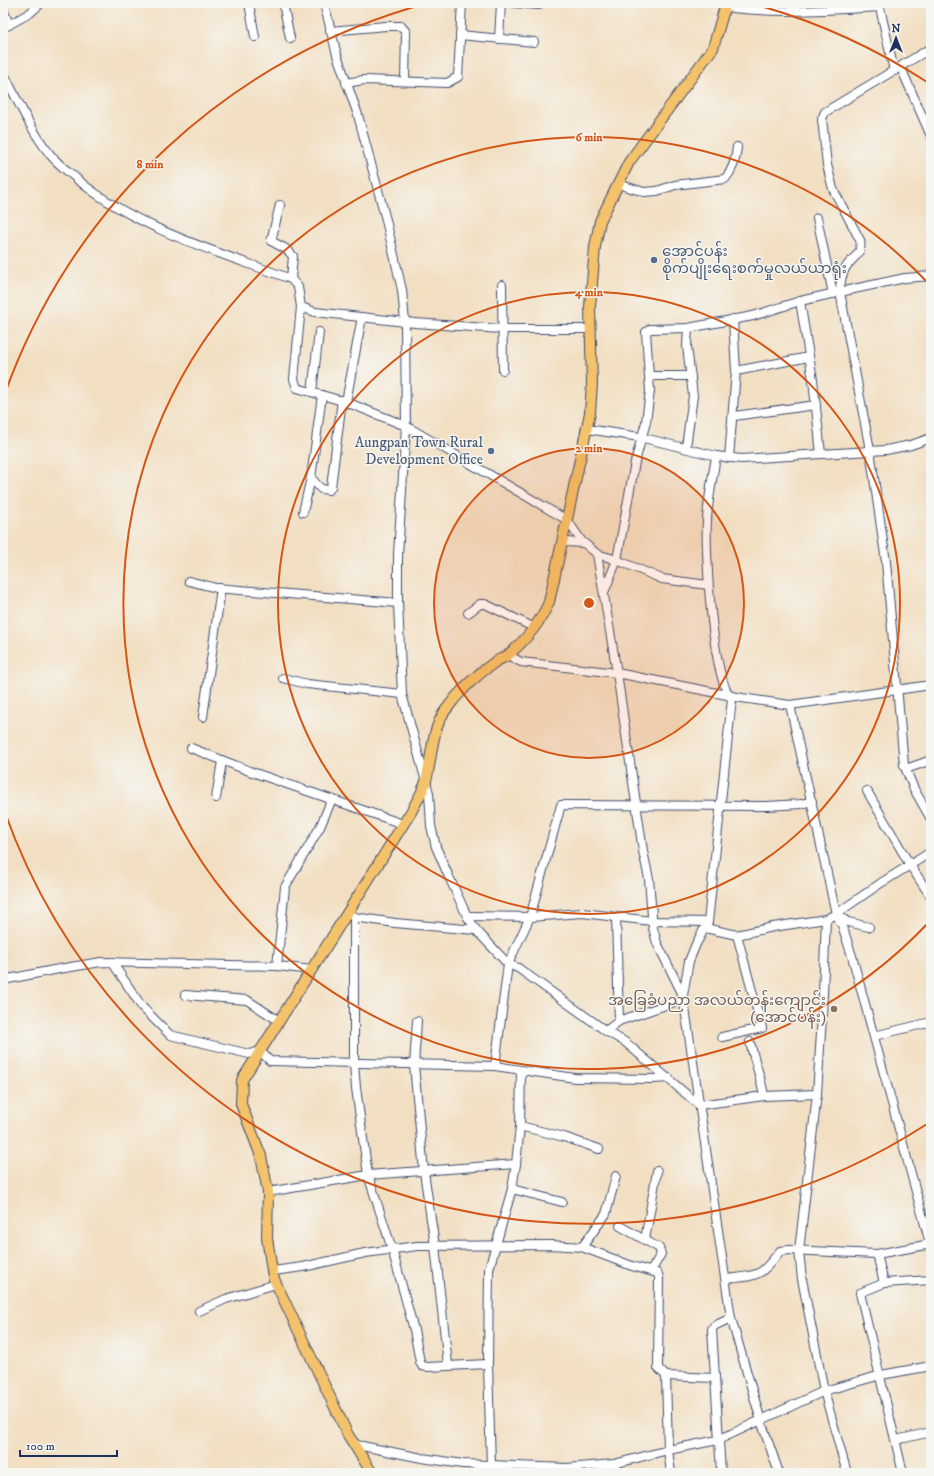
<svg xmlns="http://www.w3.org/2000/svg" width="934" height="1476" viewBox="0 0 934 1476" font-family="'IM FELL DW Pica','Noto Sans Myanmar',serif">
<rect width="100%" height="100%" fill="#f6f6f2"/>
<filter id="ink" filterUnits="userSpaceOnUse"><feTurbulence type="fractalNoise" baseFrequency=".025" numOctaves="2"/><feDisplacementMap in="SourceGraphic" scale="8" xChannelSelector="R" yChannelSelector="G"/><feConvolveMatrix kernelMatrix="1 2 1 2 8 2 1 2 1" color-interpolation-filters="sRGB"/></filter>
<filter id="wash" filterUnits="userSpaceOnUse"><feTurbulence type="fractalNoise" baseFrequency=".012" numOctaves="4" result="noise"/><feDisplacementMap in="SourceGraphic" scale="16" xChannelSelector="R" yChannelSelector="G"/><feGaussianBlur stdDeviation="0.9" result="paint"/><feColorMatrix in="noise" values="0 0 0 0 0 0 0 0 0 0 0 0 0 0 0 0 0 1.4 0 .05"/><feComposite in="paint" operator="in"/></filter>
<g filter="url(#wash)">
<rect width="100%" height="100%" fill="#f2dfc2"/>
</g>
<g filter="url(#ink)">
<g fill="none" stroke-linecap="round" stroke-linejoin="round">
<!-- minor casing -->
<g stroke="#3b496d" stroke-width="10">
<g id="minor">
<polyline points="249,3 255,37"/>
<polyline points="283,3 290,38"/>
<polyline points="324,3 337,55 358,115 386,220 402,290 405,322 406,426 398,555 398,603 402,694 429,793 431,826 436,847 449,877 467,916 476,930 508,964 518,968 606,1031 625,1042 699,1105 764,1096 817,1094"/>
<polyline points="514,3 539,5"/>
<polyline points="879,3 894,71"/>
<path d="M725,7C777,14 828,10 880,7"/>
<polyline points="3,9 9,25"/>
<polyline points="3,28 30,13 41,3"/>
<polyline points="330,31 386,26 401,26 406,32 405,81"/>
<polyline points="460,35 534,42"/>
<polyline points="499,39 501,3"/>
<path d="M931,48L825,112L822,119L827,165L833,189L860,240C863,254 853,257 846,267C841,275 840,283 840,292L870,450L886,562L904,765L914,789L931,819"/>
<polyline points="901,68 931,136"/>
<path d="M3,72C17,99 30,129 49,153C57,164 68,171 78,180C139,230 218,252 291,279L298,287L301,307L315,312L415,323L501,329H589"/>
<polyline points="346,83 364,80 447,83 458,77 462,3"/>
<path d="M618,184L644,192L657,191L675,185L725,179C733,170 736,159 737,147"/>
<polyline points="280,205 271,241 286,249 293,256 291,279"/>
<polyline points="817,218 833,294"/>
<polyline points="502,285 503,370"/>
<polyline points="800,301 813,380 821,454"/>
<polyline points="301,307 294,379 297,388 346,402 406,426 567,520 583,543"/>
<polyline points="736,371 809,357"/>
<polyline points="649,376 691,376"/>
<polyline points="312,392 319,332"/>
<polyline points="346,402 362,317"/>
<polyline points="734,416 816,405"/>
<polyline points="587,429 640,437 716,456 741,459 886,450 911,445 931,438"/>
<polyline points="686,447 693,396 687,346 688,328"/>
<polyline points="729,458 736,371 733,319"/>
<polyline points="311,478 321,489 329,490 331,487 342,400"/>
<polyline points="303,512 311,478 322,395"/>
<polyline points="564,542 584,543 597,554 617,673 643,851 649,879 653,928 657,943 683,995 731,1318 761,1421 779,1473"/>
<polyline points="597,554 617,560 662,579 708,585"/>
<polyline points="189,581 216,588 398,603"/>
<polyline points="605,590 617,560 635,462 646,422 650,391 646,332 650,329 688,328 753,316 800,301 840,292 905,278 931,276"/>
<polyline points="468,613 480,604 485,604 535,628"/>
<polyline points="508,655 521,662 617,673 742,698 790,705 931,685"/>
<polyline points="283,678 307,684 402,694"/>
<polyline points="790,705 836,914 842,925 852,956 931,1247"/>
<polyline points="203,717 221,588"/>
<polyline points="191,748 252,772 403,824"/>
<polyline points="906,769 931,760"/>
<polyline points="867,791 910,865 931,897"/>
<polyline points="216,798 222,761"/>
<polyline points="348,912 354,917 354,1064 356,1088 368,1175 392,1249 414,1330 420,1362 422,1366 427,1367 488,1364"/>
<polyline points="837,915 848,922 869,927"/>
<polyline points="467,916 530,917 582,913 652,921 708,922"/>
<polyline points="354,917 395,923 476,930"/>
<polyline points="616,917 619,1021"/>
<polyline points="826,919 822,1017 817,1094 799,1251 802,1279 824,1391 847,1473"/>
<polyline points="705,928 737,935 773,927 826,919 836,914 881,883 931,852"/>
<polyline points="112,962 142,1007 170,1035 249,1054 260,1051 270,1061 495,1066 575,1078 653,1079 669,1078"/>
<polyline points="277,966 285,887 320,827 332,799"/>
<polyline points="3,980 59,969 101,962 277,966 312,970"/>
<polyline points="185,995 247,1000 279,1021"/>
<path d="M683,995L689,961L696,944L708,922L732,699C712,680 705,551 707,520C708,498 713,477 716,456"/>
<polyline points="417,1021 414,1065 424,1172 435,1246 448,1365"/>
<polyline points="606,1031 619,1021 683,999"/>
<polyline points="874,1036 931,1022"/>
<polyline points="722,1037 762,1028 737,935"/>
<path d="M750,1042C754,1060 761,1077 764,1096"/>
<polyline points="495,1066 508,964 530,917 561,805 767,806 801,804 812,801"/>
<polyline points="520,1126 564,1137 599,1149"/>
<polyline points="512,1189 562,1202"/>
<polyline points="268,1192 368,1175 516,1164"/>
<polyline points="620,1226 659,1248 661,1254 651,1271"/>
<polyline points="645,1240 657,1171"/>
<polyline points="582,1247 606,1214 616,1176"/>
<polyline points="877,1254 884,1283"/>
<polyline points="273,1271 303,1267 365,1253 417,1246 552,1245 582,1247 632,1266 657,1273 659,1277 658,1368 666,1376 715,1378"/>
<path d="M726,1279C759,1275 759,1278 780,1251L789,1250L877,1254L931,1244"/>
<polyline points="199,1311 226,1299 276,1284"/>
<polyline points="666,1376 668,1450 671,1473"/>
<polyline points="352,1440 357,1445 422,1458 463,1464 567,1468 614,1464 668,1450 718,1440 824,1391 881,1375 931,1366"/>
<polyline points="896,1440 931,1432"/>
<polyline points="491,1466 488,1364 489,1269 512,1189 516,1164 520,1126 521,1071"/>
<polyline points="721,1473 712,1329 714,1326 731,1318"/>
<polyline points="903,1473 860,1293 884,1283 931,1280"/>
</g>
</g>
<!-- major casing -->
<g stroke="#3b496d" stroke-width="12">
<path id="major" d="M372,1473L348,1435L273,1277L267,1238L268,1192L261,1156L241,1104L242,1080L411,812C416,802 423,792 426,781C432,759 431,731 445,711C458,693 476,675 495,662C499,659 505,658 508,655C526,640 540,623 549,602L590,413L592,384L590,307L595,247L600,221L629,162L713,48L726,3"/>
</g>
<!-- minor -->
<use href="#minor" stroke="#fff" stroke-width="8"/>
<!-- major -->
<use href="#major" stroke="#f4c26a" stroke-width="10"/>
</g>
</g>
<!-- distance rings -->
<circle cx="589" cy="603" r="155" fill="#d45514" fill-opacity=".12"/>
<g fill="none" stroke="#d45514" stroke-width="2">
<circle cx="589" cy="603" r="155"/>
<circle cx="589" cy="603" r="311"/>
<path d="M930 921A466 466 0 1 1 930 285"/>
<path d="M927 1124A621 621 0 0 1 4 810M4 396A621 621 0 0 1 428 3M750 3A621 621 0 0 1 927 82"/>
</g>
<!-- markers -->
<g fill="#5c6f8a" stroke="#f6f6f2" stroke-width="1.5">
<circle cx="654" cy="260" r="4"/>
<circle cx="491" cy="451" r="4"/>
</g>
<circle fill="#8d6e63" stroke="#f6f6f2" stroke-width="1.5" cx="834" cy="1009" r="4"/>
<g text-anchor="middle" dominant-baseline="central" stroke-width="3" stroke-linejoin="round" paint-order="stroke">
<!-- service labels -->
<g font-size="15" fill="#4e5e75" stroke="#f6f6f2" text-anchor="start">
<text x="662" y="251">အောင်ပန်း<tspan x="662" dy="17">စိုက်ပျိုးရေးစက်မှုလယ်ယာရုံး</tspan></text>
<text x="483" y="442" text-anchor="end">Aungpan Town Rural<tspan x="483" dy="17">Development Office</tspan></text>
</g>
<!-- education labels -->
<g font-size="15" fill="#785e54" stroke="#f6f6f2" text-anchor="end">
<text x="826" y="1000">အခြေခံပညာ အလယ်တန်းကျောင်း<tspan x="826" dy="17">(အောင်ပန်း)</tspan></text>
</g>
</g>
<circle cx="589" cy="603" r="6" fill="#d45514" stroke="#f6f6f2" stroke-width="2"/>
<g font-size="12" text-anchor="middle" font-weight="bold" fill="#d45514" stroke="#f6f6f2" stroke-width="3" stroke-linejoin="round" paint-order="stroke">
<text x="589" y="141">6 min</text>
<text x="150" y="168">8 min</text>
<text x="589" y="296">4 min</text>
<text x="589" y="452">2 min</text>
</g>
<!-- margin -->
<rect width="934" height="1476" fill="none" stroke="#f6f6f2" stroke-width="16"/>
<!-- north arrow -->
<g transform="translate(896 38)" stroke="#f6f6f2" stroke-width="3" paint-order="stroke">
<path d="M0-3L7 15L0 10L-7 15Z" fill="#1b2f5e"/>
<text y="-6" font-size="11" font-weight="bold" text-anchor="middle" fill="#1b2f5e">N</text>
</g>
<!-- scale -->
<path d="M20 1450v6h97v-6" fill="none" stroke="#1b2f5e" stroke-width="2"/>
<text x="26" y="1450" font-size="12" fill="#1b2f5e" stroke="#f6f6f2" stroke-width="3" paint-order="stroke">100 m</text>
</svg>
